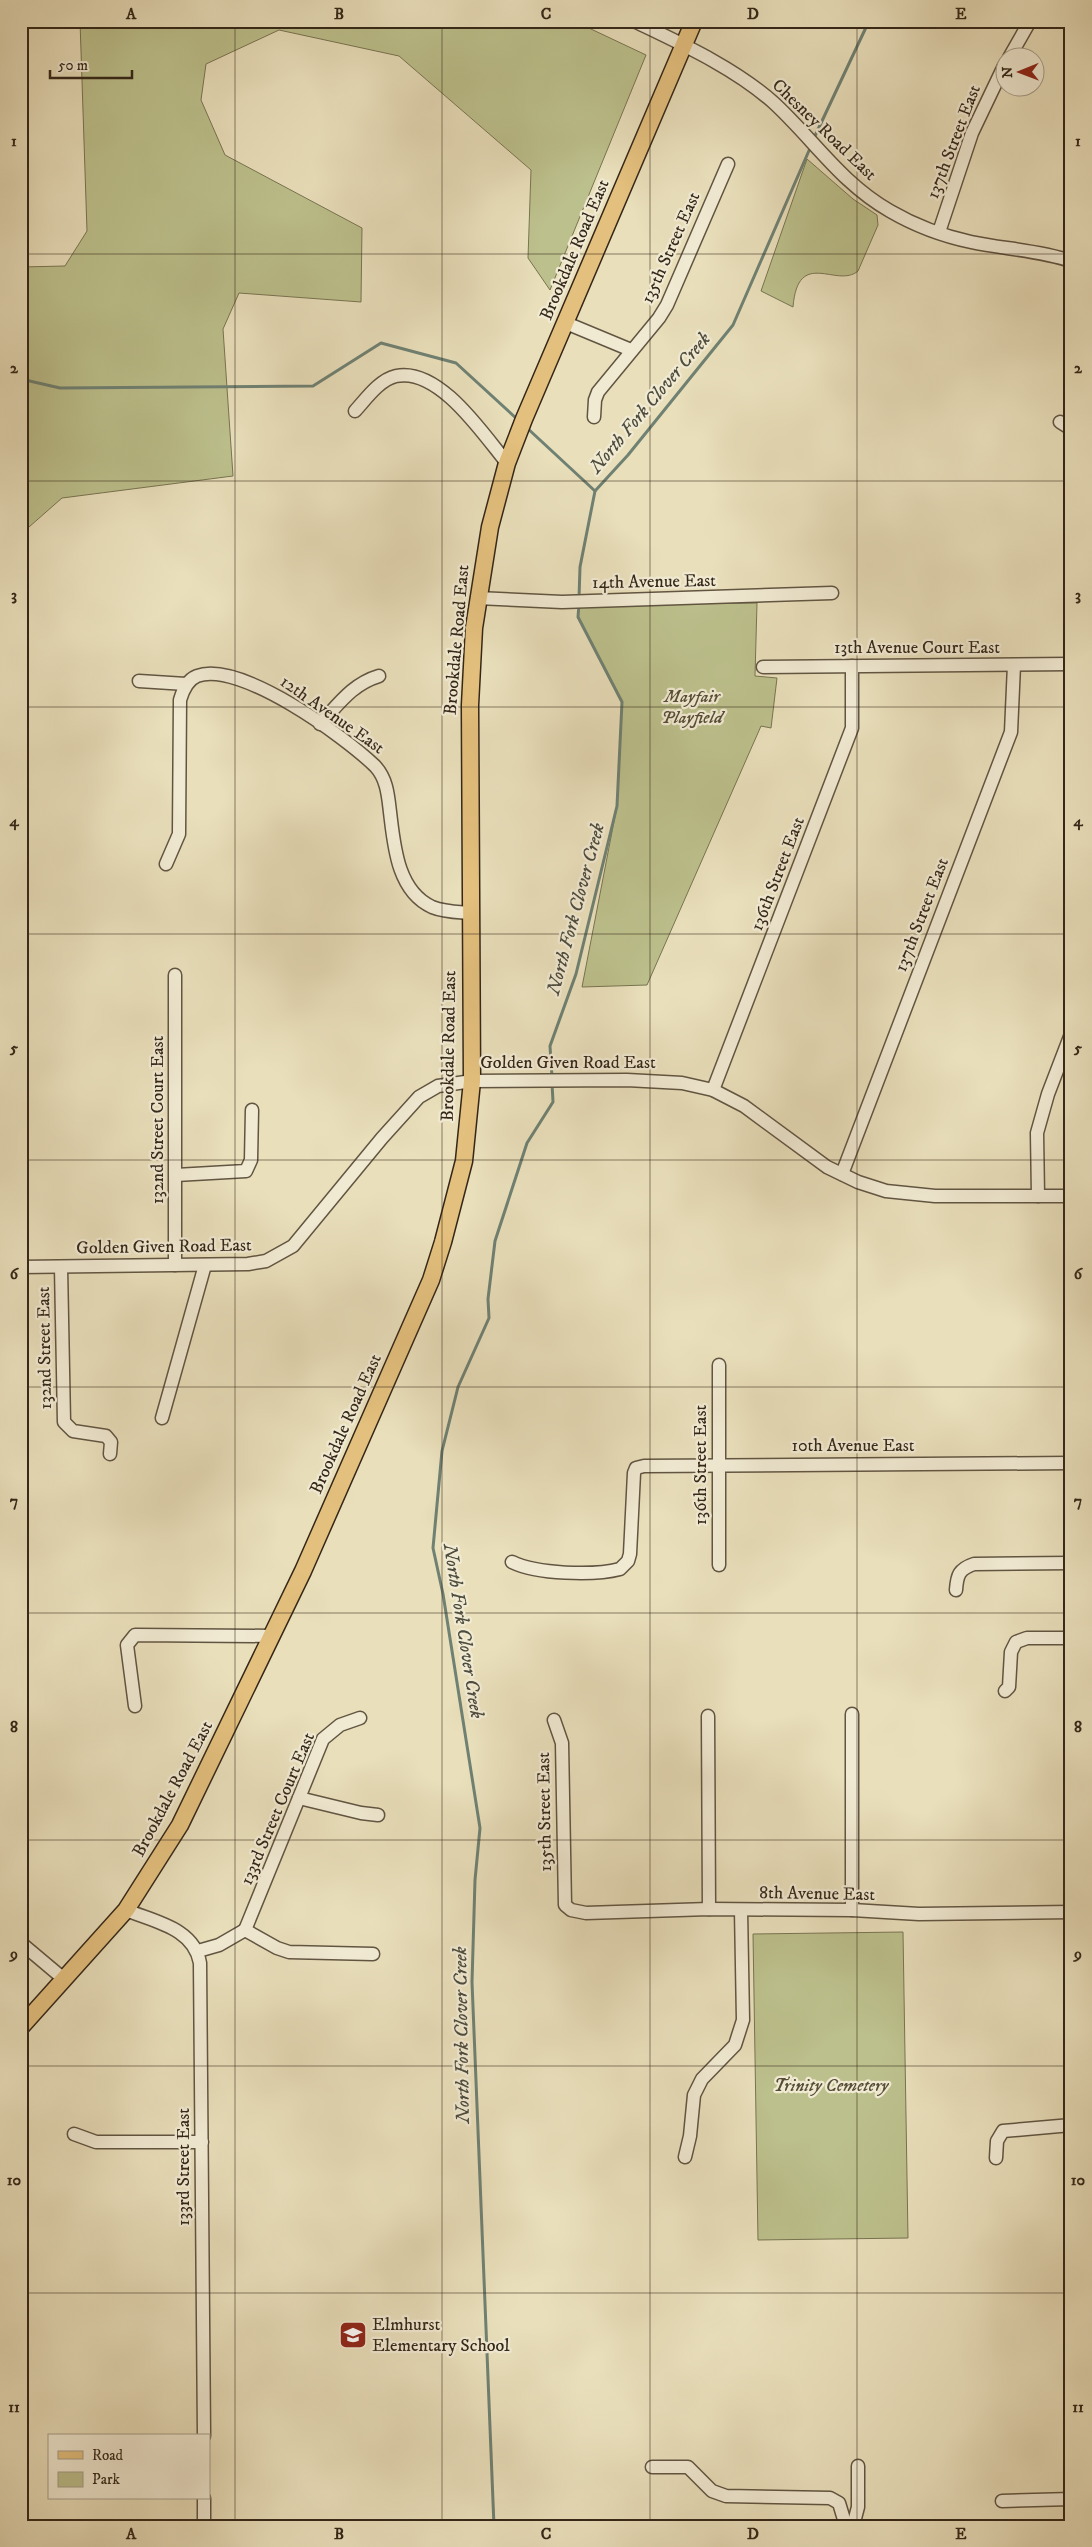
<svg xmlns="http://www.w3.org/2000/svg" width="1092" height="2547" viewBox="0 0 1092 2547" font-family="'IM FELL DW Pica',serif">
<rect width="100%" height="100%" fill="#e9dfbb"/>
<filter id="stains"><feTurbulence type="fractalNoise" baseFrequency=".004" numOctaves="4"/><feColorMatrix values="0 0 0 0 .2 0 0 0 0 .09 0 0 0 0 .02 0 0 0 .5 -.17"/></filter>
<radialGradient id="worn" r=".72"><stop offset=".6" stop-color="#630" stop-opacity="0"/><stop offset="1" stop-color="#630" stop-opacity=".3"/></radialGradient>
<!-- green -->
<g fill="#bcc08c" stroke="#787452">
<polygon points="80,21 574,21 646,55 550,290 528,258 531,170 399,56 279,30 206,64 201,100 225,155 362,228 361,302 239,293 223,329 233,476 62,498 21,534 21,267 65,266 87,231"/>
<path d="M807,159L853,199L877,215L878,225L858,271C837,289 798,247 793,307L761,291Z"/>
<polygon points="757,603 755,676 777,678 771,728 761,726 647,985 582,987 617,806 622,702 578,617 579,605"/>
<polygon points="903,1932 908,2238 758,2240 753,1934"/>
</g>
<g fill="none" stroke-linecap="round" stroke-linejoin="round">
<!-- stream -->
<g stroke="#6f8173" stroke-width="3">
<polyline points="814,138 869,21"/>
<polyline points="21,379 60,388 313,386 381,343 456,363 517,419"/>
<polyline points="526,427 595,491"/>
<polyline points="579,598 580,567 595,491 628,455 733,325 811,146"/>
<polyline points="552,1077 550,1046 576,974 617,806 622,702 578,617 579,604"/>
<polyline points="494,2526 472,1982 475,1880 480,1828 443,1594 433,1548 442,1451 458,1387 489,1318 488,1299 495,1241 527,1143 553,1102 552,1083"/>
</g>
<!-- minor casing -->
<g stroke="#615542" stroke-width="15">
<g id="minor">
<path d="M634,21C682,44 735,68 774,103C814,140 841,183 890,211C914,225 943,236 971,242C1004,249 1038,250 1071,261"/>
<polyline points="1009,58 1030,21"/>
<polyline points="939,232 972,133 1004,66"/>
<polyline points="566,323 631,350"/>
<path d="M355,411C366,399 379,380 396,376C439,367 483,434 507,463"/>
<polyline points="594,417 595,400 598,392 659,318 667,305 728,164"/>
<polyline points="1060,422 1071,429"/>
<polyline points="477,598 562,602 832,593"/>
<polyline points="763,667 1071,664"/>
<polyline points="139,681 186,684"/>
<path d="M320,724C338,705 352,684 379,676"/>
<path d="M166,864L179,834L180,700C183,690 187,680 197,676C240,660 345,737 375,766C387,779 388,795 390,812C394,845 397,891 432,907C444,912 458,912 470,913"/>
<polyline points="713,1090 852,728 852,666"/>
<polyline points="842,1174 1011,732 1014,665"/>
<polyline points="176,1175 246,1171 251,1160 252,1110"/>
<polyline points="1038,1196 1037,1133 1048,1094 1071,1034"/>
<polyline points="175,1265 175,975"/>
<polyline points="21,1267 248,1264 266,1261 293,1246 382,1138 419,1097 438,1086 472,1081 627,1080 682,1083 713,1090 744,1106 827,1167 858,1182 886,1191 935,1196 1071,1196"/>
<polyline points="61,1267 64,1422 73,1431 106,1436 111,1442 110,1454"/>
<polyline points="719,1365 719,1565"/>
<polyline points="162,1418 205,1265"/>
<path d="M512,1562C537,1574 593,1576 620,1569L628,1561L630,1554L634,1473L636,1468L644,1466L1071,1463"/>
<path d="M956,1590C957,1575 959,1569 974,1564L1071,1563"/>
<polyline points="1005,1691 1009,1687 1011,1652 1016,1642 1027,1638 1071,1638"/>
<polyline points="135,1706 127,1645 135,1635 272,1636"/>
<polyline points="708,1716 709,1909"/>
<polyline points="554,1720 562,1743 565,1905 571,1910 586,1913 709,1909 852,1910 919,1914 1071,1912"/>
<polyline points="299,1798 361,1813 378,1815"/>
<path d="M126,1910C155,1922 194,1928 200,1963L204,2436"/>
<polyline points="852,1910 852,1714"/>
<polyline points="245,1930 323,1739 340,1725 360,1718"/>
<polyline points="245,1930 277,1948 289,1952 373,1954"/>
<polyline points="21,1943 65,1980"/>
<polyline points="198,1951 219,1945 245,1930"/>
<polyline points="74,2134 96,2142 202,2142"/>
<polyline points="685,2157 690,2136 694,2095 702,2079 735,2045 743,2020 741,1910"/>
<polyline points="996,2158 997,2141 1003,2131 1071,2125"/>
<polyline points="652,2467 688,2467 712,2491 726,2496 830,2498 839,2503 846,2526"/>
<polyline points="204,2498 204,2526"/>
<polyline points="1002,2501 1071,2499"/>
<polyline points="853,2526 858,2507 858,2466"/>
</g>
</g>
<!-- major casing -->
<g stroke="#342719" stroke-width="19">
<polyline id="major" points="21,2027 126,1910 180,1825 303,1571 431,1280 443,1242 464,1161 472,1081 470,705 474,628 490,527 507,463 524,419 694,21"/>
</g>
<!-- minor -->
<use href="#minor" stroke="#f1ead3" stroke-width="12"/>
<!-- major -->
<use href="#major" stroke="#e4c07e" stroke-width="16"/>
</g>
<!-- grid -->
<path fill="none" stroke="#342719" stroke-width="1" stroke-opacity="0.55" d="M235,21V2526M442,21V2526M650,21V2526M857,21V2526M21,254H1071M21,481H1071M21,707H1071M21,934H1071M21,1160H1071M21,1387H1071M21,1613H1071M21,1840H1071M21,2066H1071M21,2293H1071"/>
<!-- icons -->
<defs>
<g id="school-square" transform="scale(1.4375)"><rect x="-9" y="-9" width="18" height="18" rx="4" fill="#8f2418" stroke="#f1ead3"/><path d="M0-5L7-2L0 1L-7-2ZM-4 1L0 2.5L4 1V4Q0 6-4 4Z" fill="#fff"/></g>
</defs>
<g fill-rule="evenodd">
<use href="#school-square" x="353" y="2335"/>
</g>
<g text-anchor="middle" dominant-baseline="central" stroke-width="4.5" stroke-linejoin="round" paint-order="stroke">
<!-- street labels -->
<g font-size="18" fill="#342719" stroke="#f1ead3">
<text transform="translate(824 130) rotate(44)">Chesney Road East</text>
<text transform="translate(954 142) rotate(-69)">137th Street East</text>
<text transform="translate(671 248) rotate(-66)">135th Street East</text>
<text transform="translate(575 250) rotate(-67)">Brookdale Road East</text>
<text transform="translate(654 582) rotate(-1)">14th Avenue East</text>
<text transform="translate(457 640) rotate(-85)">Brookdale Road East</text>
<text x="917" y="648">13th Avenue Court East</text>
<text transform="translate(332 715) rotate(35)">12th Avenue East</text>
<text transform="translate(778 874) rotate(-69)">136th Street East</text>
<text transform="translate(922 915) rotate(-69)">137th Street East</text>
<text transform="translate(449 1046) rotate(-89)">Brookdale Road East</text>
<text x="568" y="1063">Golden Given Road East</text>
<text transform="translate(158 1120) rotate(-90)">132nd Street Court East</text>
<text transform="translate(164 1247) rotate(-1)">Golden Given Road East</text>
<text transform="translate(45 1348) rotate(-91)">132nd Street East</text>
<text transform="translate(346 1424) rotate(-66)">Brookdale Road East</text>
<text x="853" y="1446">10th Avenue East</text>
<text transform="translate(701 1465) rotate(-90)">136th Street East</text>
<text transform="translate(173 1789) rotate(-62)">Brookdale Road East</text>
<text transform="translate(278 1809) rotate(-67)">133rd Street Court East</text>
<text transform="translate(545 1812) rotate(-91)">135th Street East</text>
<text transform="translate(817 1894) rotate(1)">8th Avenue East</text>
<text transform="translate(184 2167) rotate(-90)">133rd Street East</text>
</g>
<!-- park labels -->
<g font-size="18" font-style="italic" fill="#564d36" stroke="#f1ead3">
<text x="692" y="697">Mayfair<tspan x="692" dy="21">Playfield</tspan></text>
<text x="831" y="2086">Trinity Cemetery</text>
</g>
<!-- poi labels -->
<g font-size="18" fill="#342719" stroke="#f1ead3" text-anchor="start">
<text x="372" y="2325">Elmhurst<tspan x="372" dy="21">Elementary School</tspan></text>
</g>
<!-- water labels -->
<g font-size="19" font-style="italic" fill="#4d4c3e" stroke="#f1ead3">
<text transform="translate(650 403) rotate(-50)">North Fork Clover Creek</text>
<text transform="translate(576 909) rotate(-75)">North Fork Clover Creek</text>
<text transform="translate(463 1631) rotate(81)">North Fork Clover Creek</text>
<text transform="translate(462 2035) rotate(-91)">North Fork Clover Creek</text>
</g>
</g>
<!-- margin -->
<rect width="1092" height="2547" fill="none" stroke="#e9dfbb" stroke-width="55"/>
<!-- legend -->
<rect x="48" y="2434" width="162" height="65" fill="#f1ead3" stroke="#a59c89"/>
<rect x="58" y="2451" width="25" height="8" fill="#e4c07e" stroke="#a59c89"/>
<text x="92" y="2460" font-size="15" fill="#342719">Road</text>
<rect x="58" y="2472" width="25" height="15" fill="#bcc08c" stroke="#a59c89"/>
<text x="92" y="2484" font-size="15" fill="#342719">Park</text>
<!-- north arrow -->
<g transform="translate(1020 72) rotate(269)"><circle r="24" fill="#f1ead3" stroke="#a59c89"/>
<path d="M0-4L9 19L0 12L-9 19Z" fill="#8f2418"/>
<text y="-8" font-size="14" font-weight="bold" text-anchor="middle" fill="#342719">N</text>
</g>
<!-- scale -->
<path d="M50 70v8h82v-8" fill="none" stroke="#342719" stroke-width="2.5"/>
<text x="58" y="70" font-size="15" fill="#342719" stroke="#f1ead3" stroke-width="4" paint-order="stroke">50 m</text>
<rect x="28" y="28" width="1036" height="2492" fill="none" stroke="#342719" stroke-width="2"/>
<g font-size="16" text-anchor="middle" font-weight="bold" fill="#342719">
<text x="131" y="19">A</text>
<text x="339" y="19">B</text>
<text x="546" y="19">C</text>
<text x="753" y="19">D</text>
<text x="961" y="19">E</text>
<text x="14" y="146">1</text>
<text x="1078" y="146">1</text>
<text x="14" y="373">2</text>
<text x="1078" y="373">2</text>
<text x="14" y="600">3</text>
<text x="1078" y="600">3</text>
<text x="14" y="826">4</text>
<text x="1078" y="826">4</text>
<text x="14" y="1053">5</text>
<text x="1078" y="1053">5</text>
<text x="14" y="1279">6</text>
<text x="1078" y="1279">6</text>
<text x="14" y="1506">7</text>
<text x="1078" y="1506">7</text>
<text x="14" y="1732">8</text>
<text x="1078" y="1732">8</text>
<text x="14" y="1959">9</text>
<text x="1078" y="1959">9</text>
<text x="14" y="2185">10</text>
<text x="1078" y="2185">10</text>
<text x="14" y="2412">11</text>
<text x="1078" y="2412">11</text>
<text x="131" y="2539">A</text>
<text x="339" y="2539">B</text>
<text x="546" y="2539">C</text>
<text x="753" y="2539">D</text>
<text x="961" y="2539">E</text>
</g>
<rect width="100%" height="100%" filter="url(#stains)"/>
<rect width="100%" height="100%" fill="url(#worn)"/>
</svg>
